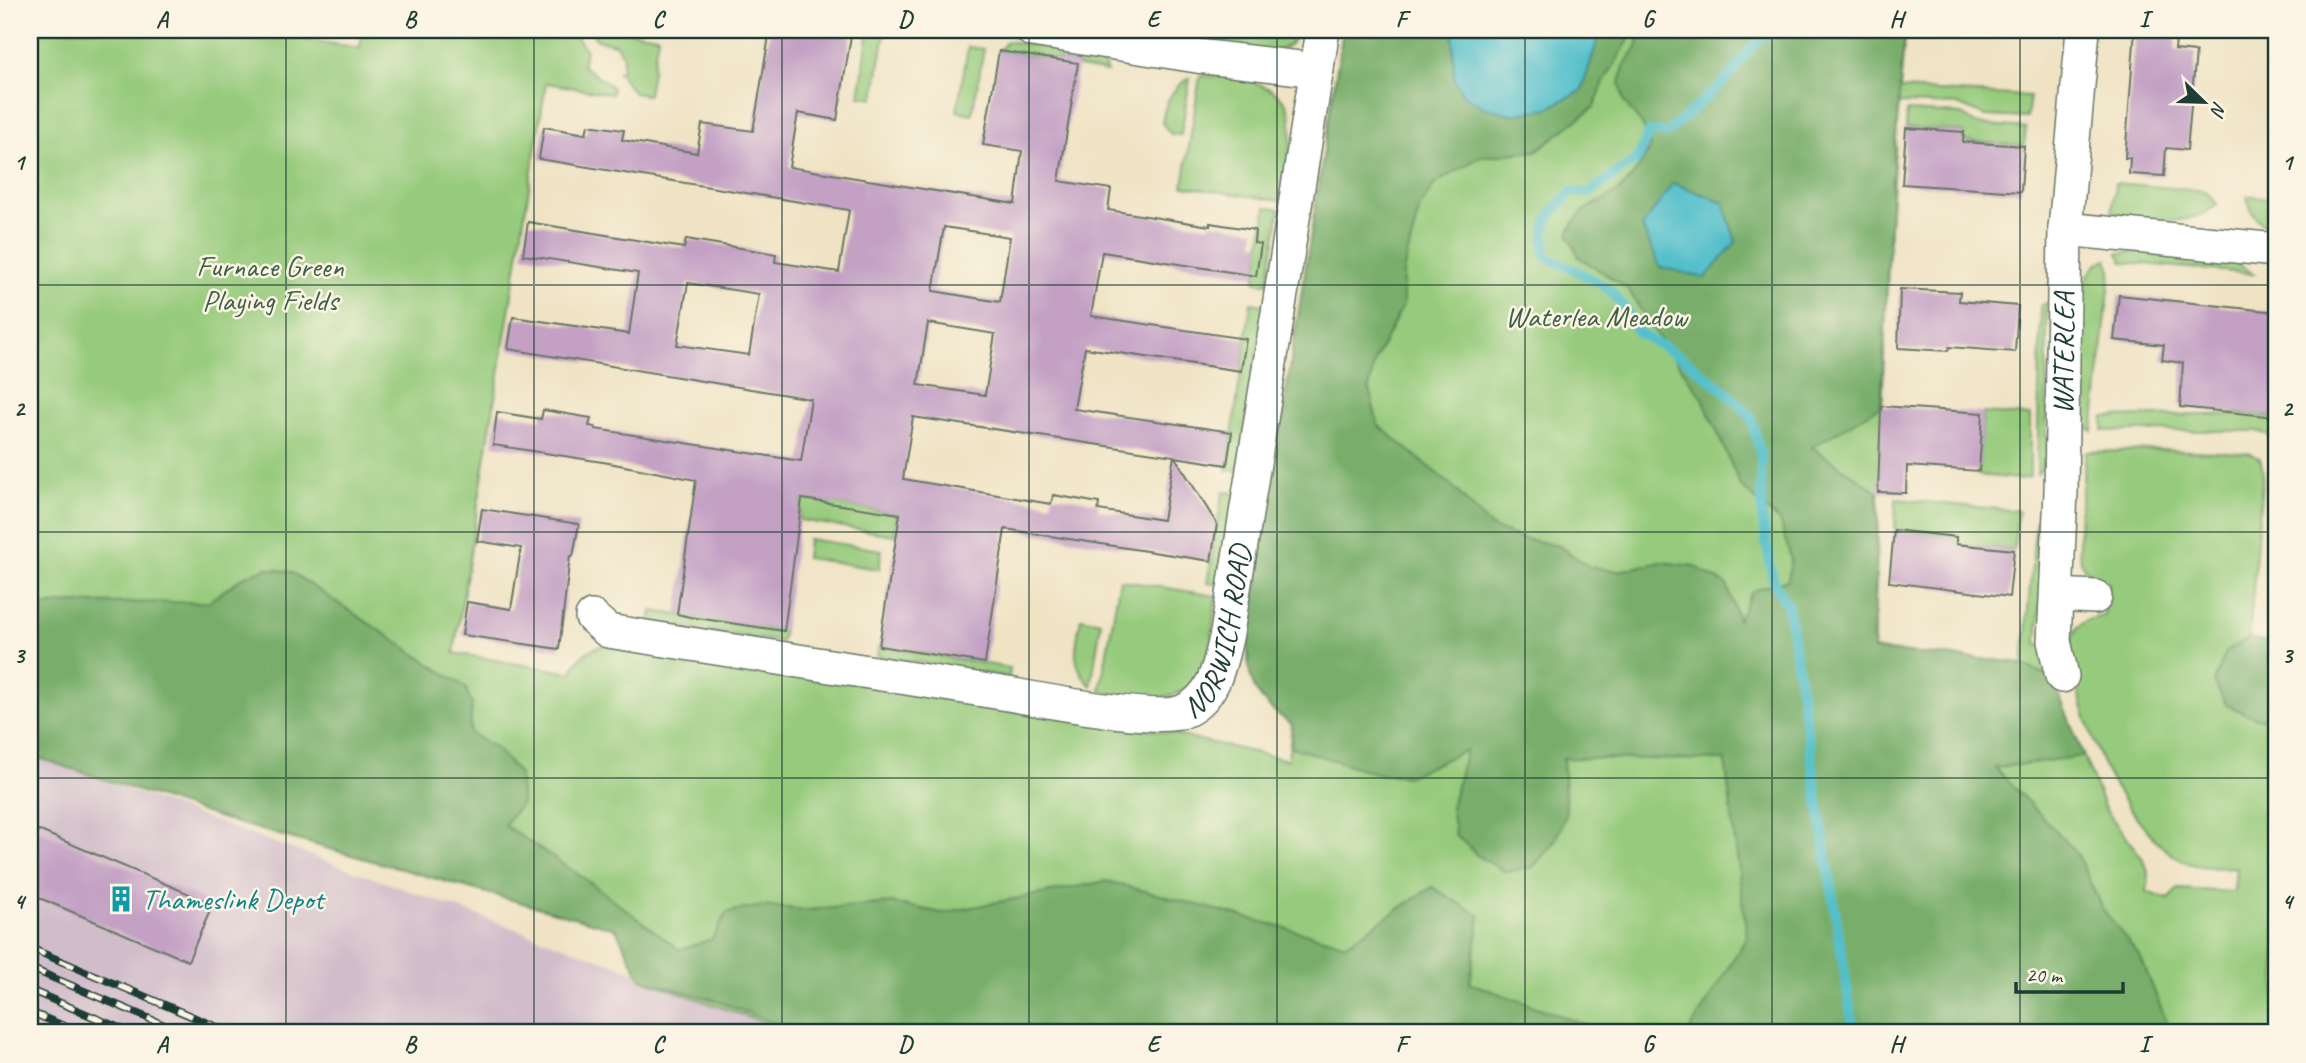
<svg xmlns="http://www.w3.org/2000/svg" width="2306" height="1063" viewBox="0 0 2306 1063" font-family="Caveat,sans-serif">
<rect width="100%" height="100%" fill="#fcf5e5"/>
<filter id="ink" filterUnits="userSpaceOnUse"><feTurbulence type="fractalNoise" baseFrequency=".0143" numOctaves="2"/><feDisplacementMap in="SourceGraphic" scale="14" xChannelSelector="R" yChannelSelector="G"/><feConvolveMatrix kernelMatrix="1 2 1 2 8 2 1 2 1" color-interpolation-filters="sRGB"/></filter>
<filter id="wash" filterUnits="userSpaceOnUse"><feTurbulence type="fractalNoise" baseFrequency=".00686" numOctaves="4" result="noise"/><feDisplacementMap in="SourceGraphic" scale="28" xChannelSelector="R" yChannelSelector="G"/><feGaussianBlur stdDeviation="1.57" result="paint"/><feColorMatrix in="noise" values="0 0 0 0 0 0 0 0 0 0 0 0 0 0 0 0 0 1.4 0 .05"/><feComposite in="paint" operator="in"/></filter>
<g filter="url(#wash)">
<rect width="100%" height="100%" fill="#efe3c4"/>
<!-- industrial -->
<polygon fill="#d1bdca" points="30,755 714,1000 801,1033 30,1033"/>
<!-- green -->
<g fill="#96ca7b" stroke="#5a8458" stroke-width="2">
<path d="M30,30H244L360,48L363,30H573L586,51L582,65C592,74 603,78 613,88L612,94L546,83L454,653L571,673C580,654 591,646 612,644L1164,732L1288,760L1292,724C1251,697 1247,682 1248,634L1343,30H1905L1900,89L2030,96L2027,118L1985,116L1960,105L1899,103C1883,285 1882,467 1873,650L2015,662L2023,665L2036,520L2043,515L2047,529L2037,645L2047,647L2052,677L2105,809L2143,859L2149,873L2147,892L2168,899L2178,889L2234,892L2236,867C2214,869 2192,868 2174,856C2152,840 2126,805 2112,782C2096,753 2072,683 2071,650C2070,644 2073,635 2076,630C2081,620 2094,618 2104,616L2109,583C2098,579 2087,575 2082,564C2074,547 2084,474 2086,452L2161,450L2248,453L2260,458L2263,471L2249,638L2226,652L2254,717L2276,721V1033H2171L2141,959L2031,1033H793L641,979L616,929L230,821L30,755Z"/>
<polygon points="590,30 618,30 658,36 648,95 634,93 618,72 622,70 623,55 615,44 597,40"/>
<polygon points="1208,30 1302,30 1288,46 1275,52 1206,43"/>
<polygon points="869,31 885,33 874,98 859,96"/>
<polygon points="1007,41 1100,56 1107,72 1078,67 1078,63 999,51"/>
<polygon points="968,47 984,49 972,114 957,111"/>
<path d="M1200,76C1227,75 1284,81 1290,114C1295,141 1285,174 1281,201L1183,186Z"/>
<path d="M1190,78L1181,135L1171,134L1162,123C1165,103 1171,88 1190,78Z"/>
<polygon points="1907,111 1961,114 1975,124 2026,128 2024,146 1963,141 1964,132 1906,128"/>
<path d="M2115,183L2205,191L2217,204C2195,227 2140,223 2112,212Z"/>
<path d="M2247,196L2276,199V232C2260,225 2250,214 2247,196Z"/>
<polygon points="1266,207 1280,209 1268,283 1255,282"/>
<path d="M2139,251C2176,254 2223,250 2254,274L2123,262L2118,253Z"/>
<path d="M2107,259L2111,270L2093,431L2080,423L2077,411L2083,288C2088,274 2092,265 2107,259Z"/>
<polygon points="1251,303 1264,305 1238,471 1227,470"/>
<polygon points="2047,303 2046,465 2037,474 2041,306"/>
<polygon points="1983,413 2030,416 2030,477 2019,479 1978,475"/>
<polygon points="2249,414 2276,417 2276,437 2256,431 2103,431 2104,417"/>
<polygon points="1223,492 1235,493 1219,585 1207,583"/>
<polygon points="802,498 898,514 894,535 799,520"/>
<polygon points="1896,499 2018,511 2014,550 1956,544 1956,537 1895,530"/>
<polygon points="808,539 882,550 879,569 806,558"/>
<path d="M1120,580L1216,596C1213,620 1213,649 1202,670C1183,708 1134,699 1100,691Z"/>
<polygon points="652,611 784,631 781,642 650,622"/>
<path d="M1081,618L1101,622L1091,686C1069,663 1076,646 1081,618Z"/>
<polygon points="879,646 1010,668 1009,677 877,656"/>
</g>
<!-- forest -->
<g fill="#78ae6b" stroke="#4c7650" stroke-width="2" fill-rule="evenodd">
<path d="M1343,30H1453L1455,57L1581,91L1601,30H1630L1628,41L1603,84L1594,107L1536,151L1480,157L1435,184L1420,207L1403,272V305L1375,360L1369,388L1378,425L1452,486L1491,527L1521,538L1559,546L1590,567L1618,571L1661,562L1694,566L1727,585L1738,620L1752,591L1788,580L1791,559L1780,521L1741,487L1702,397L1651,326L1628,289L1579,257L1568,234C1581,203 1595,209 1618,191C1633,179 1643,162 1650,145L1643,126L1624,101L1620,84L1624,66L1637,47L1641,30H1905L1892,179L1881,406L1812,447L1878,492L1873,650L2015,662L2052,677L2083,756L1995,768L2076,852L2102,908L2141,958L2171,1033H1688L1747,937L1725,760L1563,758L1566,814L1555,841L1533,867L1506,872L1478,856L1455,834L1451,807L1466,750L1409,776L1379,774L1291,747L1292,724C1251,697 1247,682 1248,634ZM1673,183L1723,202L1736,242Z"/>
<polygon points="267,568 291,572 465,687 472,704 470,733 497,749 519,774 522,803 504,825 588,881 680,950 712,939 727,912 764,906 807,910 892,903 942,913 1107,881 1346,944 1432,887 1480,916 1470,983 1609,1033 801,1033 714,1000 641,979 616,929 230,821 30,755 30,607 73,603 208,602 243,577"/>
<polygon points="2249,638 2276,643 2276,721 2254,717 2226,705 2214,682 2226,652"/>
</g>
<!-- water -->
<g fill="#52bfcb" stroke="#387e80" stroke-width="2">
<polygon points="1453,30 1601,30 1581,91 1548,108 1515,115 1485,108 1463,95 1454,78"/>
<polygon points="1673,183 1723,202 1736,242 1705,278 1660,267 1642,227"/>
</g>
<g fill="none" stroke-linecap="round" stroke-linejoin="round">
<!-- stream -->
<path stroke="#52bfcb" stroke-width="10" d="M1780,30L1781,32L1759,38L1726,80L1668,132H1649L1638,158L1589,193L1571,192C1546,220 1542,218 1546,257L1581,273L1609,289L1627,311L1639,333L1687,361L1725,391L1751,417L1761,456L1762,517L1773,580L1788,607L1854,1033"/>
</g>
<g id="blocks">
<!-- building -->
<g fill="#c3a0c4" fill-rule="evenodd">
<path d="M770,30H852L837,120L798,113L789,167L1015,204L1022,151L983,145L999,51L1078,63L1059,181L1111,189L1108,210L1210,226V223L1255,230L1254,243L1261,244L1256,276L1102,252L1091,316L1246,339L1241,371L1085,348L1074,409L1232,432L1227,465L1175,457L1217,524L1211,561L1005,529L985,663L879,646L900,514L802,499L784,631L690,617L677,614L696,480L609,463L493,445L497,412L541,419L543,410L591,418L589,426L595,427V429L801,461L811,399L508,349L513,317L629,334L638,273L523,255L528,222L684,248L686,239L776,254L775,262L839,272L849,210L539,159L544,127L586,134L588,125L624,130L622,140L697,153L702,124L753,131ZM944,227L1010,237L1000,302L933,291ZM688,283L759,294L749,355L677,345ZM928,323L995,334L985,395L918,385ZM913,417L1174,456L1163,520L1098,510L1099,503L1053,495L1051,504L903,479Z"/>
<polygon points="2135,30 2177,30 2175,50 2196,52 2187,150 2166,148 2164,176 2129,174 2130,158 2125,158"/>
<polygon points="1906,128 1964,132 1963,142 2024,146 2021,192 1902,184"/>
<polygon points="1900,289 1960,292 1959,301 2018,306 2015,352 1949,347 1948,351 1898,348"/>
<polygon points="2119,295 2276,312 2276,417 2180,407 2183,363 2162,360 2164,345 2114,340"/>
<polygon points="1881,406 1983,413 1979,471 1907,466 1906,493 1878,492"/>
<polygon points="482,509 579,524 573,556 570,556 559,649 462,635 467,602 511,609 521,548 477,541"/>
<polygon points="1894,530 1956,537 1956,544 2014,550 2009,597 1889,582"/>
<polygon points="38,830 213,904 188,961 30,894 30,851"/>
</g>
</g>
</g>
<g filter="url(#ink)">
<use href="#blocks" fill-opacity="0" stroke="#687766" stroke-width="2"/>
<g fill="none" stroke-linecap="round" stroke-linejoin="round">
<!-- street casing -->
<g stroke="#687766" stroke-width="36">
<g id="street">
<polyline points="1032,30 1197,56 1317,70"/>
<polyline points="2065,229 2276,250"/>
<polyline points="2057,595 2095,597"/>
<path id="s1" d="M592,617L608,631C741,652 875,673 1008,694C1041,700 1155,722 1182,712C1214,699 1220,665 1227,633L1323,30"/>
<path id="s2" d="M2062,676L2054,641L2061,492L2065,229L2083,30"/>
</g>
</g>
<!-- street -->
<use href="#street" stroke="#fff" stroke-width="33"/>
<!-- rail casing -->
<g stroke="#1f3d34" stroke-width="8">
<g id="rail">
<polyline points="30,948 231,1033"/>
<polyline points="30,968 183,1033"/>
<polyline points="30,990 131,1033"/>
<polyline points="30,1012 81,1033"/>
</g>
</g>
<!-- rail -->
<use href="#rail" stroke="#fcf5e5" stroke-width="5" stroke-dasharray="16" stroke-linecap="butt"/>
</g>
</g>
<!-- grid -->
<path fill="none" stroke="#1f3d34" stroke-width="2" stroke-opacity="0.55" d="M286,30V1033M534,30V1033M782,30V1033M1029,30V1033M1277,30V1033M1525,30V1033M1772,30V1033M2020,30V1033M30,285H2276M30,532H2276M30,778H2276"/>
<!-- icons -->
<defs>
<g id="building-bare" transform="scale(2.1)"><path d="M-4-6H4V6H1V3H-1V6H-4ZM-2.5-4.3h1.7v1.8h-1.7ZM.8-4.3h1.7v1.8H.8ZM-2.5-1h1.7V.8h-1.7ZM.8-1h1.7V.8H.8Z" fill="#0f9aa8" stroke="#fcf5e5" stroke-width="2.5" paint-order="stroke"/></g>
</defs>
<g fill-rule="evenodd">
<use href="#building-bare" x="121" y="899"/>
</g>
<g text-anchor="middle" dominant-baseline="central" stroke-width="5" stroke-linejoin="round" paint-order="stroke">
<!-- park labels -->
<g font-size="30" fill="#3d6046" stroke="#fcf5e5">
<text x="270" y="266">Furnace Green<tspan x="270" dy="34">Playing Fields</tspan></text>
<text x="1596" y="316">Waterlea Meadow</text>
</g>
<!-- street labels -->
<g font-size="30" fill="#1f3d34" stroke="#fcf5e5">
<text stroke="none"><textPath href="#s2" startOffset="324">WATERLEA</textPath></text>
<text stroke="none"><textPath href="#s1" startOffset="696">NORWICH ROAD</textPath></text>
</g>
<!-- culture labels -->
<g font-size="30" fill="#0d838f" stroke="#fcf5e5" text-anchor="start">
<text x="142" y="899">Thameslink Depot</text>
</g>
</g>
<!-- margin -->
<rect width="2306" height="1063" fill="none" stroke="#fcf5e5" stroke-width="77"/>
<!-- north arrow -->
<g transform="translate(2204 102) rotate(113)" stroke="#fcf5e5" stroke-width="5" paint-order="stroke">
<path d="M0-5L12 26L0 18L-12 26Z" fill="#1f3d34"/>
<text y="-10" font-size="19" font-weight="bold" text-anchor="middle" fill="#1f3d34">N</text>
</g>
<!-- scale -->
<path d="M2016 982v10h107v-10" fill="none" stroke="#1f3d34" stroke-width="3.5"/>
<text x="2026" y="982" font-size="21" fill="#1f3d34" stroke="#fcf5e5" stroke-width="5" paint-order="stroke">20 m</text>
<rect x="38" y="38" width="2230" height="986" fill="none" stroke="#1f3d34" stroke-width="2.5"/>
<g font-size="23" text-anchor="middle" font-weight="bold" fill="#1f3d34">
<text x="162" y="27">A</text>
<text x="410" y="27">B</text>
<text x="658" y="27">C</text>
<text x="905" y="27">D</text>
<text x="1153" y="27">E</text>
<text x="1401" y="27">F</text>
<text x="1648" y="27">G</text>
<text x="1896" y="27">H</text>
<text x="2144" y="27">I</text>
<text x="19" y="170">1</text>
<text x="2287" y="170">1</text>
<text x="19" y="416">2</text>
<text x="2287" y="416">2</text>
<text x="19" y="663">3</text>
<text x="2287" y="663">3</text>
<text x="19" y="909">4</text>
<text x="2287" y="909">4</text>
<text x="162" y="1052">A</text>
<text x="410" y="1052">B</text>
<text x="658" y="1052">C</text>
<text x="905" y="1052">D</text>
<text x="1153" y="1052">E</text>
<text x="1401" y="1052">F</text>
<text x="1648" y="1052">G</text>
<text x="1896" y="1052">H</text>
<text x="2144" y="1052">I</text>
</g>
</svg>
